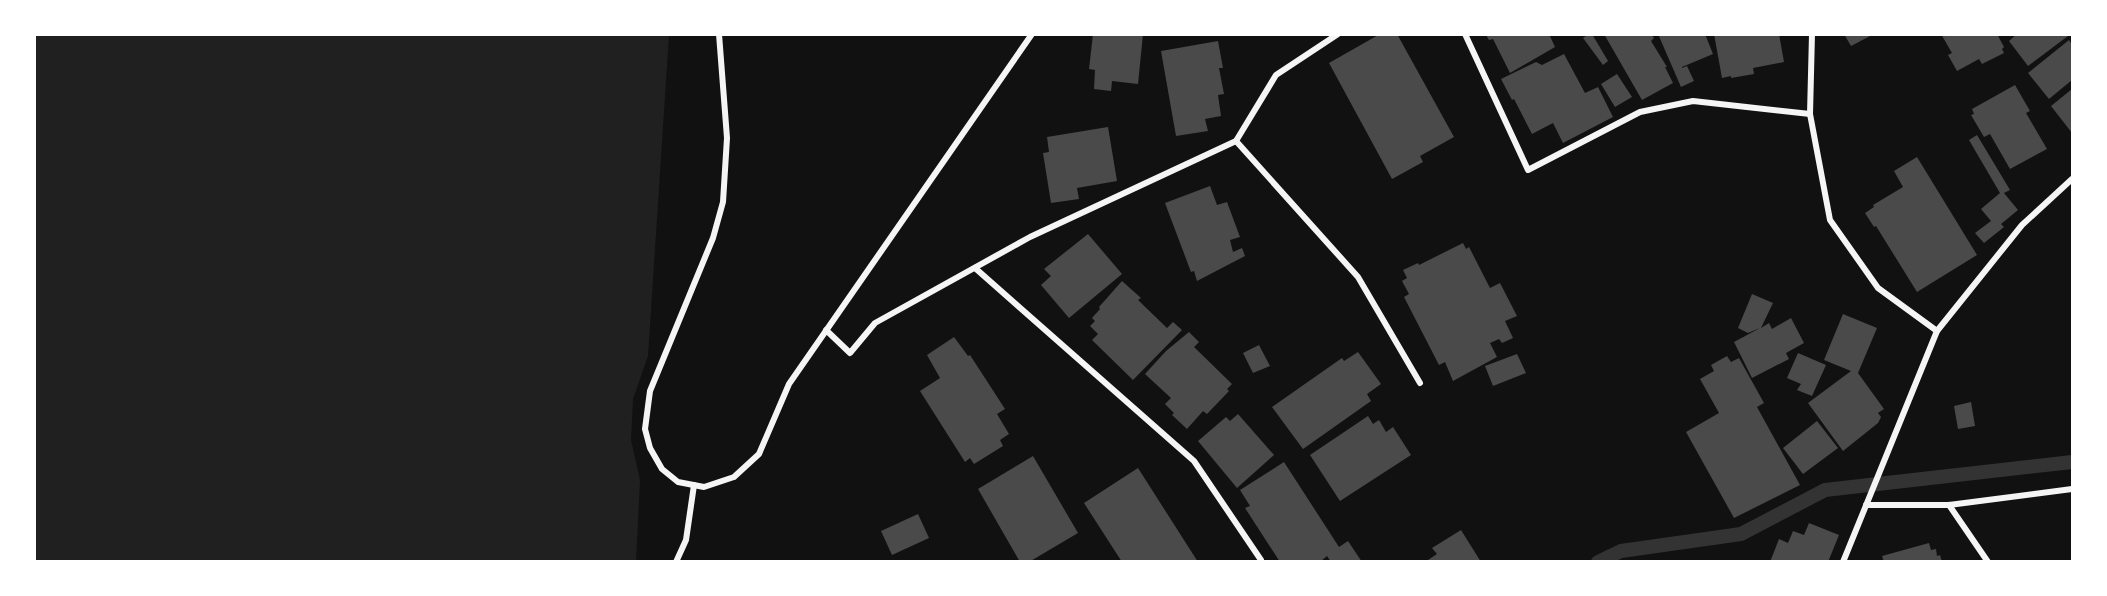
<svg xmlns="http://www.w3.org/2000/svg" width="2107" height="596" viewBox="0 0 2107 596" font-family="'Zilla Slab',serif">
<rect width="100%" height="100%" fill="#111"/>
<!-- green -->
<polygon fill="#202020" points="34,35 669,35 648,356 633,399 631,440 640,480 636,561 35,561"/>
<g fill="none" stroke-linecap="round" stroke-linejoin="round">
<!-- stream -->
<polyline stroke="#333" stroke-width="14" points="1598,562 1621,551 1741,534 1825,490 2072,462"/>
</g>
<!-- building -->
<g fill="#4a4a4a">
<polygon points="1093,34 1143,34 1138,84 1112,81 1111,91 1094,89 1095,70 1089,69"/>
<polygon points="1380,34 1397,34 1454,137 1420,156 1423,162 1392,179 1329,63"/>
<polygon points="1549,34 1555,47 1510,73 1493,39 1489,40 1486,35"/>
<polygon points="1589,34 1592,34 1608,61 1603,65 1583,38"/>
<polygon points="1604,34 1651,34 1654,38 1651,41 1667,67 1665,67 1673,83 1642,100"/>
<polygon points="1658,34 1705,34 1713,54 1682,67 1682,68 1687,66 1694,81 1681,87"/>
<polygon points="1714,34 1779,34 1784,62 1753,68 1754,74 1731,78 1731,76 1722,78"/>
<polygon points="1844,34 1874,34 1851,46"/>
<polygon points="1941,34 1997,34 2004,47 2002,49 2004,53 1982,64 1979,59 1957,71 1948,55 1952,53"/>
<polygon points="2017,34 2067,34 2068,36 2028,66 2009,41"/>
<polygon points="2069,40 2072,45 2072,80 2049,99 2028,73"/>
<polygon points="1218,41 1223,68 1219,68 1224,94 1218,95 1221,116 1205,119 1208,131 1176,136 1161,51"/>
<polygon points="1564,54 1585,93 1598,87 1613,117 1563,143 1553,123 1532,134 1514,99 1512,100 1501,79 1536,62 1542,65"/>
<polygon points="1617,74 1632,97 1615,107 1601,84"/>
<polygon points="2015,85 2030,111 2026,113 2047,149 2010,169 1990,134 1984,137 1971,115 1974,114 1972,109"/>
<polygon points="2072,89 2072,133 2051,106"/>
<polygon points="1108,127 1117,181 1077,188 1079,199 1051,203 1043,153 1049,152 1047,137"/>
<polygon points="1977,135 2010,190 2004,193 2018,210 2001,224 2004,227 1984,243 1975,233 1991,221 1981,209 2000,193 1969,140"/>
<polygon points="1917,157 1977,255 1917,292 1876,226 1874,227 1865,213 1874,207 1873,205 1903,187 1894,171"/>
<polygon points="1210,186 1217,205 1227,202 1240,237 1230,240 1233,252 1242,248 1245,256 1197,281 1194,271 1191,272 1165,203"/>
<polygon points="1088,234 1122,274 1069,318 1041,285 1051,276 1044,269"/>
<polygon points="1463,243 1466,249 1469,247 1490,288 1500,283 1517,316 1505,321 1513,338 1502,343 1499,339 1490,343 1497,357 1453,381 1445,362 1439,365 1404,297 1409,294 1402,281 1407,278 1403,270 1418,263 1419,265"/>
<polygon points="1122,281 1141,298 1138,300 1167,328 1173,322 1182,330 1133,380 1092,340 1098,334 1090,326 1095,321 1092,318 1100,309 1099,307"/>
<polygon points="1752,294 1773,303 1761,328 1769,323 1772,329 1791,318 1804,343 1786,353 1789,359 1752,378 1734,342 1760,328 1748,333 1738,328"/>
<polygon points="1843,314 1877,328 1858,373 1884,409 1878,413 1881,417 1878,423 1843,451 1808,403 1851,371 1824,360"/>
<polygon points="1189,332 1199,342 1194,347 1232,384 1227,389 1229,391 1207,414 1203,411 1187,429 1172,415 1174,413 1165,404 1171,398 1145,374 1166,351"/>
<polygon points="954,337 968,356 970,355 1005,409 997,414 1009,434 1000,440 1003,446 974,464 970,458 965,462 920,391 940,378 927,355"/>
<polygon points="1259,345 1270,366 1253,373 1243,353"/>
<polygon points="1358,352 1381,384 1367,394 1371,401 1303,449 1272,407 1342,358 1344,361"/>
<polygon points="1798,353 1826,365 1812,396 1797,390 1801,384 1787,378"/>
<polygon points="1517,354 1526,373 1493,386 1485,366"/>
<polygon points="1727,356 1731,362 1739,358 1764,403 1757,407 1800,485 1734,518 1686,432 1719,413 1700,379 1714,371 1711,365"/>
<polygon points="1971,402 1975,426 1958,429 1954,406"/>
<polygon points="1238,414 1274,455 1237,488 1198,441 1226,417 1230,421"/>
<polygon points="1368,416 1373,424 1379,420 1386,432 1393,427 1411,455 1340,501 1310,455"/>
<polygon points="1817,421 1838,448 1803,474 1783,448"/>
<polygon points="1033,456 1078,533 1029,562 1020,562 978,489"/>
<polygon points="1284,462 1339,547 1348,541 1362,562 1331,562 1327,556 1320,562 1280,562 1245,508 1250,506 1240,490"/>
<polygon points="1138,468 1198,562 1122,562 1084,503"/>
<polygon points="918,514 929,538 892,555 881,531"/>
<polygon points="1809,523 1839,535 1828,562 1770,562 1779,539 1788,543 1793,531 1804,535"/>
<polygon points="1461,530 1481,562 1425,562 1437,554 1432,548"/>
<polygon points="1929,543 1931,550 1936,549 1937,556 1940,555 1942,562 1884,562 1882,556"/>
</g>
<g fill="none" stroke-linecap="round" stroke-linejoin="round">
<!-- minor -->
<g stroke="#f5f5f5" stroke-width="6">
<polyline points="719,34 727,138 723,202 713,238 650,391 645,429 650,448 662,469 678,482 704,487 734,477 759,454 789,384 1032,34"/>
<polyline points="1465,34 1528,170 1640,112 1693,101 1810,114"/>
<polyline points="1812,34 1810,114 1830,220 1878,288 1937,331"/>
<polyline points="1236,141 1358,277 1420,383"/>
<polyline points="975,268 1194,461 1261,560"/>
<polyline points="826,330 850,353 875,323 1030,237 1236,141 1276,75 1338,34"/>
<polyline points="1866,505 1949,505 2072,489"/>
<polyline points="1949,505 1988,562"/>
<polyline points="676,562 686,540 694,485"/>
<polyline points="1843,562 1937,331 2022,225 2072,179"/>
</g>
</g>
<!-- border -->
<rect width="2107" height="596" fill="none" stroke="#ffffff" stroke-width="72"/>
</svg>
